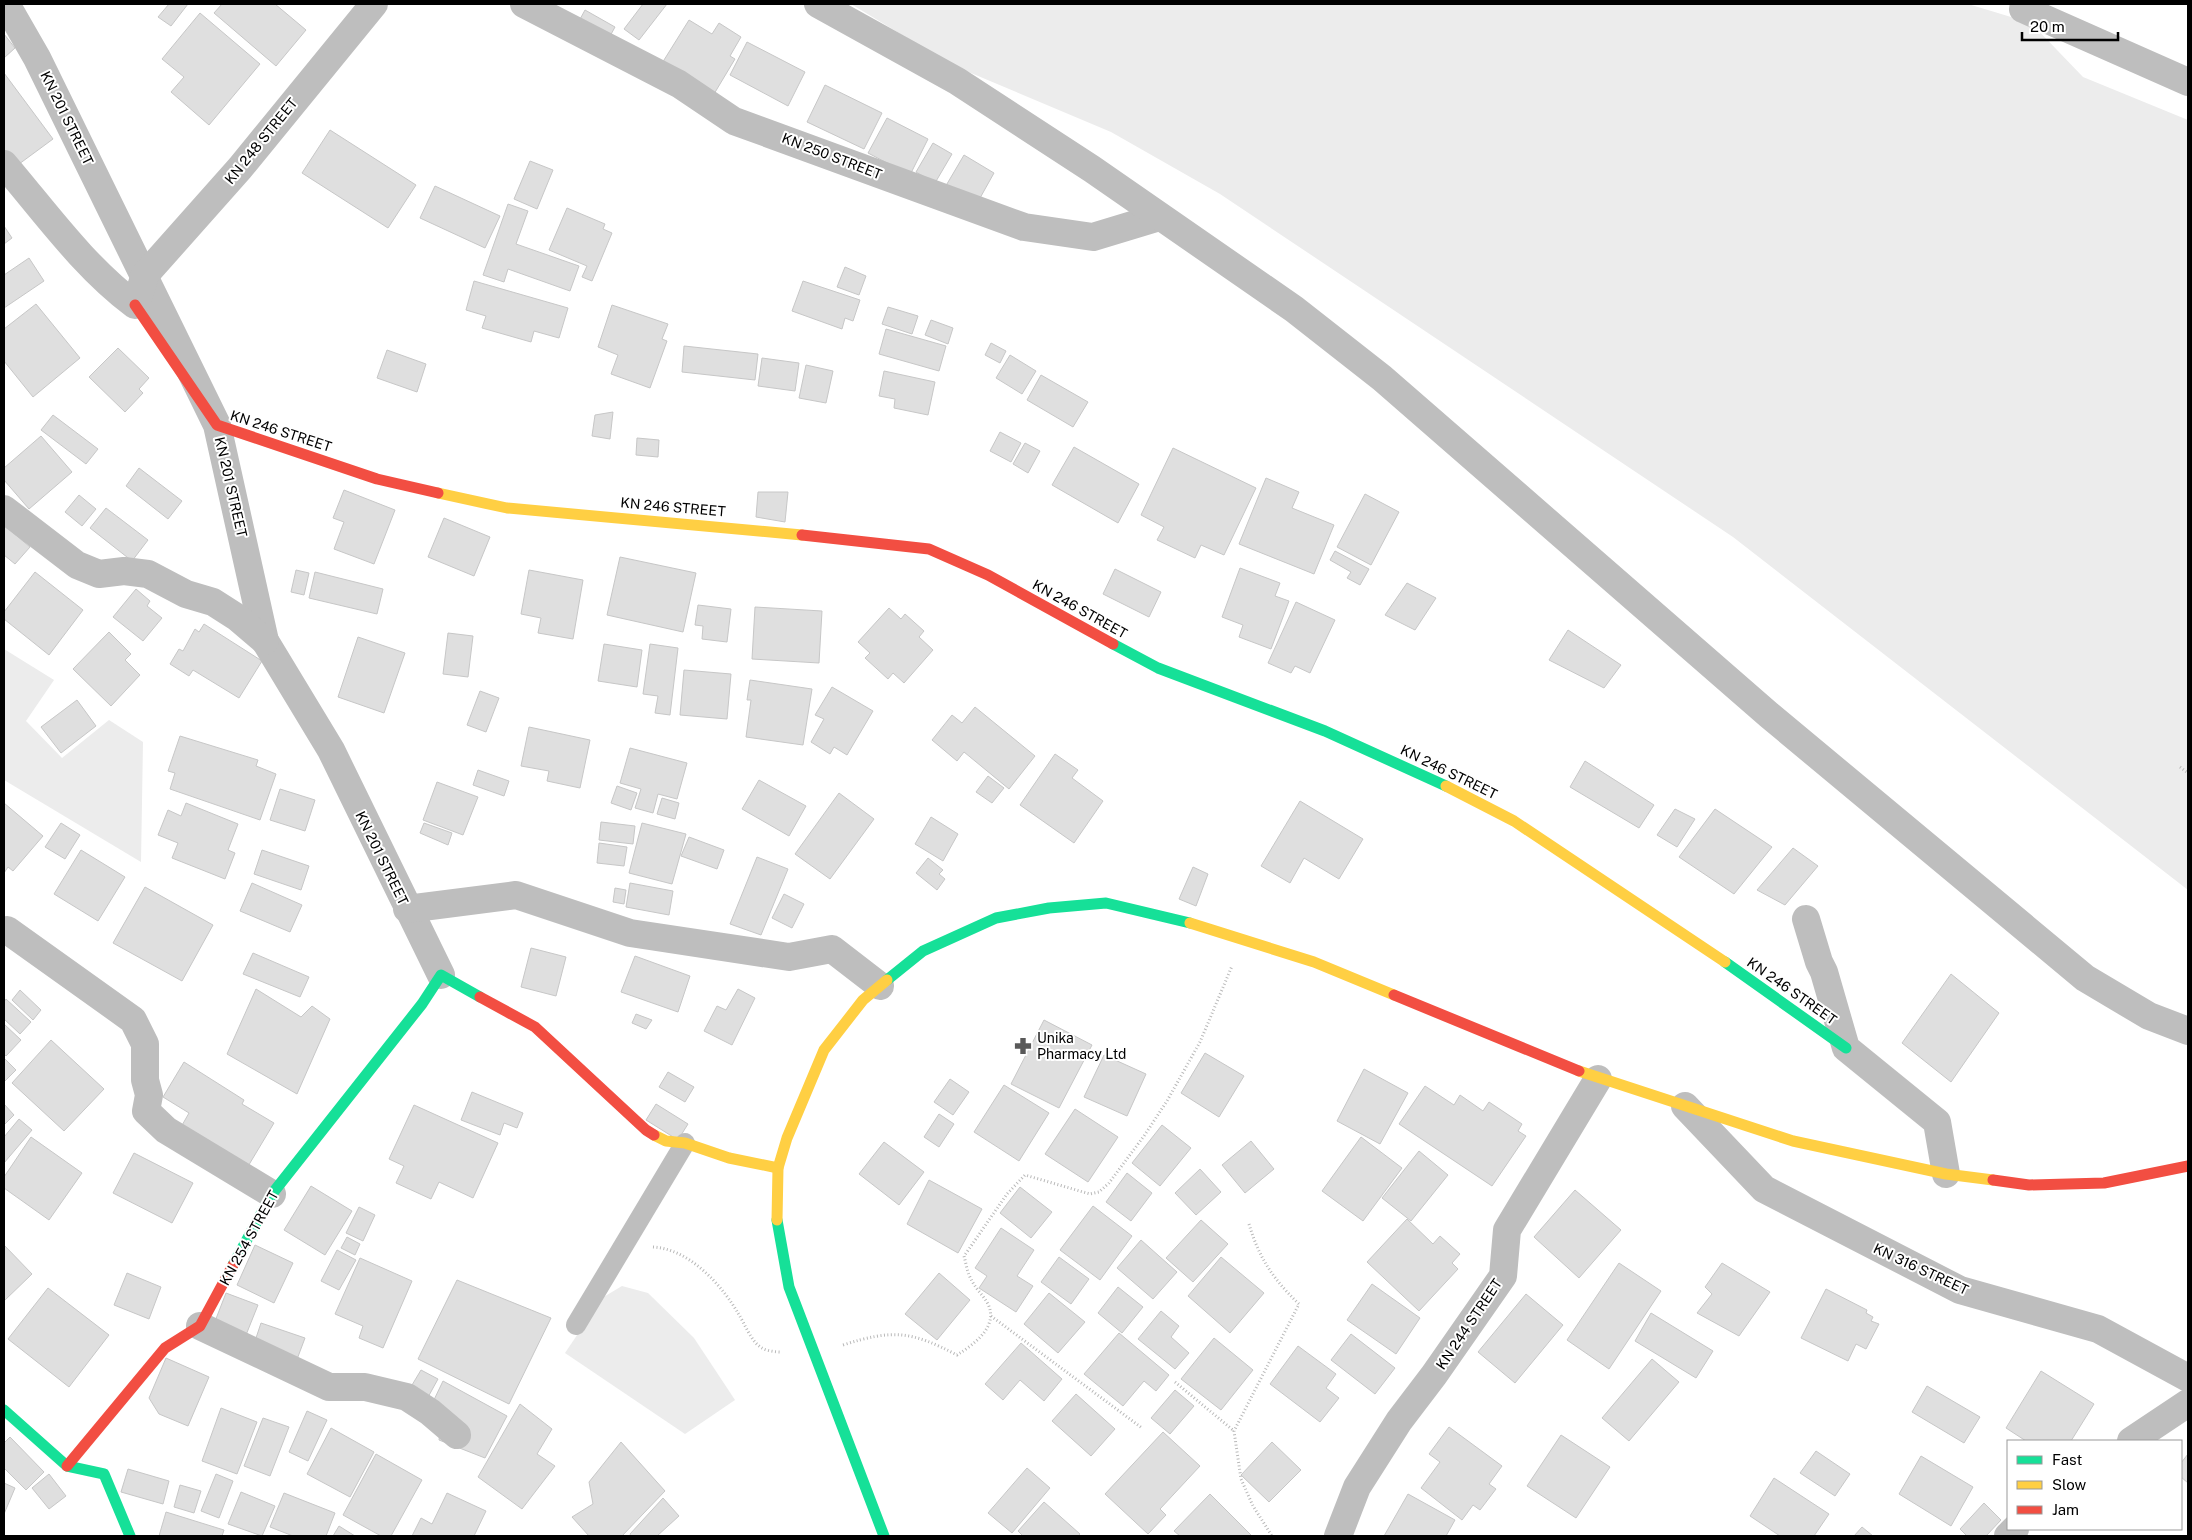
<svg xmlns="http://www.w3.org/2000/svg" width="2192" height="1540" viewBox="0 0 2192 1540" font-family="'Public Sans',sans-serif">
<rect width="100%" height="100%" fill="#fff"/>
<!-- green -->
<g fill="#ececec">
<polygon points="851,4 1968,4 2031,23 2083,77 2188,120 2188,890 1733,537 1220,194 1111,132 952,65"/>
<polygon points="4,649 54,680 26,721 62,758 109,720 143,742 141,862 4,780"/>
<polygon points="622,1286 648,1293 694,1338 735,1400 685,1434 565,1353 602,1298"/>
</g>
<!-- building -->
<g fill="#dfdfdf" stroke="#c7c7c7">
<polygon points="169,4 188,4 171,26 158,17"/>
<polygon points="222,4 275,4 306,30 276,66 214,13"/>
<polygon points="643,4 667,4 639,40 624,29"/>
<polygon points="585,10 615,27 609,38 579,21"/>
<polygon points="200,13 260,64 209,125 171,92 184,77 162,59"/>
<polygon points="689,20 712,34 719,23 741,37 730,56 735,59 711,99 659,68"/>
<polygon points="4,34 15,48 4,58"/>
<polygon points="747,42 805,72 788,106 730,75"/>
<polygon points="4,73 53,139 15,167 4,152"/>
<polygon points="825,85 882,113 864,149 807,122"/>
<polygon points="887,118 928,139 910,175 868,153"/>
<polygon points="330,130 416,185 388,228 302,173"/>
<polygon points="933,143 952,154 935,183 916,172"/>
<polygon points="964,155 994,173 975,207 944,189"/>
<polygon points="530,161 553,170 537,209 514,199"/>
<polygon points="435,186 500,216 485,248 420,218"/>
<polygon points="508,204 528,211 516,244 579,266 570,291 508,269 504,282 483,275"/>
<polygon points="567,208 605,224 603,229 612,233 592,281 582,277 587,266 549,250"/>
<polygon points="4,226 12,238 4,244"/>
<polygon points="29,258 44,281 4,308 4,275"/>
<polygon points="845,267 866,276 859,295 837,287"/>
<polygon points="474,281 568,308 559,338 534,331 531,342 482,328 486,316 466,310"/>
<polygon points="803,281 860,300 853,321 845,318 842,329 792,311"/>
<polygon points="36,304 80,358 33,397 4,361 4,329"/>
<polygon points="612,305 668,324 662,339 667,341 650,388 611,374 618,355 598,347"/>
<polygon points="888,307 918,316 912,334 882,324"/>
<polygon points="931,320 953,328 948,344 925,335"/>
<polygon points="886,329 946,346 939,371 879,354"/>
<polygon points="991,343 1006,351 1000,363 985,355"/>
<polygon points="684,346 758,354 755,380 682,372"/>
<polygon points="118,348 149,378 139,389 143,393 125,412 89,377"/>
<polygon points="387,350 426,364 417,392 377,378"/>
<polygon points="1010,355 1036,371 1022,394 996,378"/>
<polygon points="762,358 799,363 795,391 758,386"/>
<polygon points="806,365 833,371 826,403 799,398"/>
<polygon points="884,371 935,382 928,415 894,408 895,399 879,396"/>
<polygon points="1041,375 1088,402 1073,427 1027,400"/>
<polygon points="613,412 610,439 592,436 595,415"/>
<polygon points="53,415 98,449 86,464 41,430"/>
<polygon points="1000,432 1021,443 1011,462 990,451"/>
<polygon points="41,436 72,472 29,509 4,480 4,468"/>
<polygon points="637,438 659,440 658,457 636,455"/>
<polygon points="1025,443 1040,451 1028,473 1013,464"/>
<polygon points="1074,447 1139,484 1118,523 1052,485"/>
<polygon points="1173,448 1256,488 1224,555 1201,545 1195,558 1157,540 1164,527 1141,515"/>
<polygon points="139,468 182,501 168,519 126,486"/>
<polygon points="1266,478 1299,492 1292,508 1334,525 1314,574 1239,544"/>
<polygon points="344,490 395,510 374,564 334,549 344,522 333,518"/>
<polygon points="758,492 788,492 785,522 756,517"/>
<polygon points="1365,494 1399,512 1371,565 1337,547"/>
<polygon points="79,495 96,509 82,526 65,512"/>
<polygon points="106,508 148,540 132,561 90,528"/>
<polygon points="444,518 490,537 474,576 428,557"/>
<polygon points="4,525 30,547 15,564 4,555"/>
<polygon points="1335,551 1369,569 1360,585 1347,578 1351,572 1330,560"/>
<polygon points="620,557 696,573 683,632 607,615"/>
<polygon points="1240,568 1280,583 1275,596 1289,601 1271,649 1239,637 1243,625 1222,617"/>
<polygon points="1115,569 1161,592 1149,617 1103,594"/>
<polygon points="296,570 309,573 304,595 291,592"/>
<polygon points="529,570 583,580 573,639 538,633 541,618 521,614"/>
<polygon points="35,572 83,610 49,655 4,619 4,612"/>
<polygon points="315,572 383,589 377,614 309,598"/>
<polygon points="1407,583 1436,598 1415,630 1385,615"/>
<polygon points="136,589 150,601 147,606 162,618 143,641 113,617"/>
<polygon points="1296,602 1335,620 1310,673 1295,666 1291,673 1268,663"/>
<polygon points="698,605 731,609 727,642 702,639 703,626 695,625"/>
<polygon points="755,607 822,611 819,663 752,659"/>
<polygon points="889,608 901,619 905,614 924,631 919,637 933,650 904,683 893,673 888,679 865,658 870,653 858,642"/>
<polygon points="204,624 262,661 239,698 193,670 189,676 170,664 179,649 183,651 195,629 199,632"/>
<polygon points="1568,630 1621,665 1604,688 1549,660"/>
<polygon points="109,632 131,654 125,660 140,675 111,706 73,669"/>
<polygon points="448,633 473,636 468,677 443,674"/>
<polygon points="358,637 405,653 384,713 338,697"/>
<polygon points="604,644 642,650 637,687 598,681"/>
<polygon points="650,644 678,648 670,715 655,713 658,696 643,694"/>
<polygon points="684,670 731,674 727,719 680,715"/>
<polygon points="750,680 812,689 803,745 746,737 751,700 747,700"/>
<polygon points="832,687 873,711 847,755 834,747 830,754 811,742 824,719 815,715"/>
<polygon points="480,691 499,698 486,732 467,725"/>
<polygon points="77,700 96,726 61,753 41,727"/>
<polygon points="975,707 1035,756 1009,789 964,752 957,761 932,740 952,715 962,723"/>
<polygon points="529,727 590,740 580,788 547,781 549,771 521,766"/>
<polygon points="180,736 258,760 256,766 276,774 260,820 170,789 175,773 168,771"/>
<polygon points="630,748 687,763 677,799 658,794 653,813 635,808 641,789 620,783"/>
<polygon points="1055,754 1078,770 1072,778 1103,801 1074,843 1020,805"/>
<polygon points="1585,761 1654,805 1639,828 1570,787"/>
<polygon points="478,770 509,781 504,796 473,785"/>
<polygon points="988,776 1004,788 992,803 976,792"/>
<polygon points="759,780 806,806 789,836 742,809"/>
<polygon points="437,782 478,797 463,835 423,820"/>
<polygon points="617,786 637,793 631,810 611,803"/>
<polygon points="280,789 315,800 305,831 270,820"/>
<polygon points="839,793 874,819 830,879 795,854"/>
<polygon points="662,798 679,803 675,819 657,814"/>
<polygon points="1300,801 1363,839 1339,879 1304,858 1290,883 1261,866"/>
<polygon points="4,803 43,836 13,871 8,867 4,873"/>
<polygon points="186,803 238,824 228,850 235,853 225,879 172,858 178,843 158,835 168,810 181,816"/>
<polygon points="1675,809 1695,819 1677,847 1657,835"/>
<polygon points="1715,809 1772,847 1734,894 1679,857"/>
<polygon points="931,817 958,834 943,861 915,844"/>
<polygon points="601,822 635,826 633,844 599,840"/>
<polygon points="61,823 80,835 65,859 45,847"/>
<polygon points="424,823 452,833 448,845 420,833"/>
<polygon points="642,823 686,834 672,884 629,873"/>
<polygon points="689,837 724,850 717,869 681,856"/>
<polygon points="599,843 627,847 624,866 597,863"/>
<polygon points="1793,848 1818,866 1785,905 1757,890"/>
<polygon points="81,850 125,877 98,921 54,894"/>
<polygon points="262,850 309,866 301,890 254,874"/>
<polygon points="757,857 788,869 761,935 730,924"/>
<polygon points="928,858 943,870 939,874 945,879 937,890 916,873"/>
<polygon points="1193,867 1208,874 1196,906 1179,899"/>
<polygon points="252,883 302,905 290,932 240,911"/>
<polygon points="630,883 673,891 669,915 626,907"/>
<polygon points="145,887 213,925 182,981 113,943"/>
<polygon points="615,888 626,890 624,904 613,902"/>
<polygon points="784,894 804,904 792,928 772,918"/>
<polygon points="531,948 566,957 556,996 521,987"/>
<polygon points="253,953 309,977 300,997 243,974"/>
<polygon points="635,956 690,976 678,1012 621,992"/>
<polygon points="1951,974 1999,1013 1951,1082 1902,1043"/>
<polygon points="256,989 301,1017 312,1006 330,1019 297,1094 227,1054"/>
<polygon points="738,989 755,998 732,1045 704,1031 717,1006 726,1010"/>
<polygon points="20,990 41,1010 33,1020 12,1000"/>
<polygon points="6,999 31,1022 20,1034 4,1019 4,1002"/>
<polygon points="636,1014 652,1020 646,1029 632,1023"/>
<polygon points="1044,1020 1092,1045 1059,1108 1011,1084"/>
<polygon points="4,1024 21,1040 6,1056 4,1054"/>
<polygon points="51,1040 104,1089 64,1131 12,1083"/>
<polygon points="1205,1053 1244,1076 1219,1117 1181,1093"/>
<polygon points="1104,1055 1146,1074 1127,1116 1084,1097"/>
<polygon points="4,1058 16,1070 4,1082"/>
<polygon points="184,1062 244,1100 242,1104 274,1123 247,1168 181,1127 189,1113 163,1097"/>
<polygon points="1364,1069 1408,1093 1380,1144 1337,1121"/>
<polygon points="668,1072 694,1087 685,1102 659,1087"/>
<polygon points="950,1079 969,1092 953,1115 934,1102"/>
<polygon points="1004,1085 1049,1113 1019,1161 974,1132"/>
<polygon points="1425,1086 1454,1105 1460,1095 1483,1111 1489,1102 1522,1124 1518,1131 1526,1136 1492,1186 1399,1124"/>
<polygon points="472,1092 523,1113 517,1128 504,1123 500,1135 461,1120"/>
<polygon points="4,1104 14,1115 4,1125"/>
<polygon points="656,1104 688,1124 678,1140 646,1120"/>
<polygon points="414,1105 498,1143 473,1198 439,1182 431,1199 396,1183 404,1166 389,1159"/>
<polygon points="1075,1109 1118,1137 1088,1182 1045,1154"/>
<polygon points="939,1114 954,1124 939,1147 924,1137"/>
<polygon points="19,1119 32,1130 4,1163 4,1137"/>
<polygon points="1162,1125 1191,1148 1160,1186 1132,1163"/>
<polygon points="31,1137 82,1173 49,1220 4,1188 4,1177"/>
<polygon points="1361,1137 1402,1168 1363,1221 1322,1191"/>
<polygon points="1251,1141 1274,1169 1245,1193 1222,1165"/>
<polygon points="884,1142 924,1172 899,1205 859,1174"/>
<polygon points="1419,1151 1448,1175 1411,1221 1382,1198"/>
<polygon points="134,1153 193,1183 172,1223 113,1193"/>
<polygon points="1200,1169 1221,1192 1196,1215 1175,1193"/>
<polygon points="1127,1173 1152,1193 1131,1221 1106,1202"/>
<polygon points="929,1180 982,1209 958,1253 907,1224"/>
<polygon points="311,1186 352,1211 325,1255 284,1230"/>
<polygon points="1020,1187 1052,1212 1031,1238 1000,1213"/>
<polygon points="1575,1190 1621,1230 1579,1278 1534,1237"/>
<polygon points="1093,1206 1132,1236 1100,1280 1060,1250"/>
<polygon points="359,1207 375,1215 363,1241 346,1233"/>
<polygon points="1407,1219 1433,1244 1440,1236 1460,1254 1452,1263 1458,1269 1419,1311 1367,1262"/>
<polygon points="1201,1220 1228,1244 1193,1282 1166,1258"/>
<polygon points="1001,1228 1034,1250 1017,1276 1033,1286 1016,1312 979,1288 987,1276 975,1268"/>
<polygon points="347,1237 360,1244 355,1255 341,1248"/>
<polygon points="1141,1240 1177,1272 1153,1299 1117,1268"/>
<polygon points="4,1245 32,1274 4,1301"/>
<polygon points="255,1245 293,1263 274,1303 237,1285"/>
<polygon points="337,1250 356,1260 339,1290 321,1281"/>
<polygon points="1059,1257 1089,1279 1071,1304 1041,1282"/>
<polygon points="1221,1257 1264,1293 1230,1333 1188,1296"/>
<polygon points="360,1258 412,1281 383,1348 359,1338 363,1326 335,1314"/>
<polygon points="1619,1263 1661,1291 1609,1369 1567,1340"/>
<polygon points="1722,1263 1770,1292 1739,1336 1697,1313 1712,1294 1705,1287"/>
<polygon points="127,1273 161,1287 149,1319 114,1305"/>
<polygon points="939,1273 970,1300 937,1340 905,1314"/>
<polygon points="457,1280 551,1318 509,1404 418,1359"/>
<polygon points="1372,1284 1420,1318 1396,1354 1347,1320"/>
<polygon points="1118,1287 1143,1307 1122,1333 1098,1313"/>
<polygon points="48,1288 109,1335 69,1387 8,1339"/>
<polygon points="1826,1289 1867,1310 1866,1313 1873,1317 1871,1321 1879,1324 1866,1349 1856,1344 1848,1361 1801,1338"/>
<polygon points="226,1293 258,1305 244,1340 212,1329"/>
<polygon points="1049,1293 1085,1322 1058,1353 1024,1324"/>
<polygon points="1526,1294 1563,1325 1515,1383 1478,1352"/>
<polygon points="1161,1311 1179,1326 1171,1337 1189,1353 1175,1369 1138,1339"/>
<polygon points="1651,1313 1713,1351 1696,1378 1635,1341"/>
<polygon points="261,1323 305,1338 296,1362 253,1347"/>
<polygon points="1119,1333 1169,1375 1156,1391 1144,1381 1123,1406 1084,1374"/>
<polygon points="1351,1334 1395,1368 1375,1394 1331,1360"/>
<polygon points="1214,1338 1253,1370 1221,1410 1181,1379"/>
<polygon points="1021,1343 1062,1379 1044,1401 1020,1380 1003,1400 985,1384"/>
<polygon points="1298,1346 1336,1374 1326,1388 1339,1398 1320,1422 1270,1384"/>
<polygon points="166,1358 209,1377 188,1426 159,1414 149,1398"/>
<polygon points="1652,1359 1679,1382 1629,1441 1602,1418"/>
<polygon points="421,1370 438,1379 427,1399 409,1390"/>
<polygon points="2041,1371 2094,1404 2071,1441 2026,1441 2006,1428"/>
<polygon points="443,1381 507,1416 485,1458 439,1440 442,1412 432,1404"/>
<polygon points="1927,1386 1980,1417 1964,1443 1912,1412"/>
<polygon points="1175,1390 1194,1406 1170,1434 1151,1418"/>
<polygon points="1076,1394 1115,1429 1091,1456 1052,1421"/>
<polygon points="520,1404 552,1429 537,1454 555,1466 522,1509 478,1477"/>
<polygon points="221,1408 257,1422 237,1474 202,1461"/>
<polygon points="307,1411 327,1420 308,1461 289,1452"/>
<polygon points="263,1418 289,1427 270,1476 244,1466"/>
<polygon points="1449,1427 1502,1466 1489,1484 1496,1489 1480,1510 1473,1505 1462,1520 1421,1488 1440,1462 1429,1454"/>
<polygon points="331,1428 374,1452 350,1497 307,1474"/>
<polygon points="1163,1432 1200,1466 1160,1509 1166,1515 1148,1534 1105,1494"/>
<polygon points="1561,1435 1610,1467 1576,1518 1527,1486"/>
<polygon points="10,1437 44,1472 26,1490 4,1468 4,1443"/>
<polygon points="621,1442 665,1491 622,1536 589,1536 572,1517 593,1504 589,1482"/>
<polygon points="1272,1442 1301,1470 1269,1502 1241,1475"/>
<polygon points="1816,1451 1850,1474 1835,1496 1800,1473"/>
<polygon points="376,1454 422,1480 391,1536 381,1536 343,1515"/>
<polygon points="2188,1454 2188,1483 2181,1477 2181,1463"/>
<polygon points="1921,1456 1973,1487 1951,1526 1899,1494"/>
<polygon points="1027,1468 1050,1488 1012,1533 988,1513"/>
<polygon points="128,1469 169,1481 163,1504 121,1492"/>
<polygon points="49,1474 66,1496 49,1509 32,1488"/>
<polygon points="216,1474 233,1481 219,1518 201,1511"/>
<polygon points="1774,1478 1829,1514 1814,1536 1780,1536 1750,1516"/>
<polygon points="4,1483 15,1488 4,1514"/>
<polygon points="180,1485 201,1491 194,1513 174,1507"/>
<polygon points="241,1492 275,1506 262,1536 228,1524"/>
<polygon points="284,1493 335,1513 326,1536 293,1536 270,1527"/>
<polygon points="447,1493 486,1511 474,1536 412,1536 421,1518 432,1524"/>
<polygon points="1210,1494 1252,1536 1180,1536 1174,1531"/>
<polygon points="1408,1494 1455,1520 1446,1536 1384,1536"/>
<polygon points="663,1498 679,1516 657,1536 631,1536 630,1534"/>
<polygon points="1044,1502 1080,1534 1078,1536 1023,1536 1018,1531"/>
<polygon points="1984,1503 2001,1520 1986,1536 1967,1536 1960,1529"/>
<polygon points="166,1512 224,1530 222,1536 159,1536"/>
<polygon points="339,1526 355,1536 333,1536"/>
<polygon points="1862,1527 1873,1536 1854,1536"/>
</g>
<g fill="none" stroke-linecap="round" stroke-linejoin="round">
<!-- path -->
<g stroke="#b9b9b9" stroke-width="3" stroke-dasharray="1 2.5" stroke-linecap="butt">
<polyline points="2180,767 2188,773"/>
<path d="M1249,1224C1259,1258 1273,1279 1299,1304L1234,1431L1241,1479L1253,1506L1272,1536"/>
<path d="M653,1247C689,1249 721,1284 738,1313C745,1324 751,1342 762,1348C767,1351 776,1352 781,1352"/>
<polyline points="991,1316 1142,1428"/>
<path d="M843,1345C893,1329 911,1331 957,1355C973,1345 999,1327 988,1304C983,1295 975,1288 971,1279C967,1272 966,1263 964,1256L969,1249L1007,1194L1025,1175L1090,1194L1099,1192L1109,1183L1144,1136L1167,1101L1200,1042L1232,966"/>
<polyline points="1175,1382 1234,1431"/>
</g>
<!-- lane -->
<polyline stroke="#bebebe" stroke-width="20" points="576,1325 685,1143"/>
<!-- street -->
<g stroke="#bebebe" stroke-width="28">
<polyline points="6,4 37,58 217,425 265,641 331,750 441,975"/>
<polyline points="524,4 679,84 734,121 1024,227 1093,237 1159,217"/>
<polyline points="818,4 957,81 1092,169 1294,309 1382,378 1769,715 2085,978 2149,1016 2188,1031"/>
<polyline points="2026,4 2023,9 2188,82"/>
<path d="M4,164C45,212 84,267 135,305L145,275L240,168L374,4"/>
<polyline points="4,509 77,565 99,574 124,571 148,574 186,594 213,602 238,618 265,641"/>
<polyline points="407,909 516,895 630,933 789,957 832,949 880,986"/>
<polyline points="1806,919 1819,962 1824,972 1846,1048 1937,1122 1946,1174"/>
<polyline points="7,930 133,1020 145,1044 145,1080 149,1095 146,1111 166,1130 272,1194"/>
<polyline points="1685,1106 1764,1189 1960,1290 2098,1329 2188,1378"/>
<polyline points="200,1326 329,1387 365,1387 407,1397 430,1412 457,1435"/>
<polyline points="2131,1441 2188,1403"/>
<polyline points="1338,1536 1357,1487 1399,1421 1434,1375 1503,1276 1507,1230 1598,1079"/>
<polyline points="2008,1536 2015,1529"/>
</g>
<!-- fast -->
<g stroke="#16e098" stroke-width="11">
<polyline points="1113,644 1158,668 1325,731 1446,786"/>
<polyline points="1725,962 1846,1048"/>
<polyline points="887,980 923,951 996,918 1049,908 1106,903 1190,923"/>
<polyline points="777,1220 789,1287 884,1536"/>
<polyline points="233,1265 272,1194 422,1004 441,975 480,997"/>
<polyline points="4,1410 67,1466 104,1474 130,1536"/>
</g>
<!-- slow -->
<g stroke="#ffcf43" stroke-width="11">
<polyline points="438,493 507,508 802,535"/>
<polyline points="1446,786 1514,821 1725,962"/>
<polyline points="1190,923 1314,962 1394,995"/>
<polyline points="1579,1071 1793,1141 1946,1174 1993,1180"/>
<polyline points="654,1135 666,1141 685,1143 729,1158 778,1168"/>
<polyline points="777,1220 778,1168 787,1138 824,1050 863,1000 887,980"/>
</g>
<!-- jam -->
<g stroke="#f24e42" stroke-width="11">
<polyline points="135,305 217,425 377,479 438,493"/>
<polyline points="802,535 929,549 988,575 1113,644"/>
<polyline points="1394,995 1579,1071"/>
<polyline points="480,997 535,1027 646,1130 654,1135"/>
<polyline points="1993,1180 2029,1185 2104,1183 2188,1166"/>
<polyline points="67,1466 165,1348 200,1326 233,1265"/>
</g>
</g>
<!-- icons -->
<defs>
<g id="pharmacy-bare" transform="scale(1.35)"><path d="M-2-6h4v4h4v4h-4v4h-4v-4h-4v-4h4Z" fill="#595959" stroke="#fff" stroke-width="2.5" paint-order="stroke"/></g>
</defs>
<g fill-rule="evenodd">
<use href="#pharmacy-bare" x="1023" y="1046"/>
</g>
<g text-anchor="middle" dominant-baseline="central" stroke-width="4" stroke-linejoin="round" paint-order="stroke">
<!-- street labels -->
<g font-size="14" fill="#000" stroke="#fff">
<text transform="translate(67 118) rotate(64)">KN 201 STREET</text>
<text transform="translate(261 141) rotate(-51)">KN 248 STREET</text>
<text transform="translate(832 156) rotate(21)">KN 250 STREET</text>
<text transform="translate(281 431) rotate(18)">KN 246 STREET</text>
<text transform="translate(231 487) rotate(77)">KN 201 STREET</text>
<text transform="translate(673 507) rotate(5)">KN 246 STREET</text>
<text transform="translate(1080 609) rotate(29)">KN 246 STREET</text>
<text transform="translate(1449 772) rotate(26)">KN 246 STREET</text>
<text transform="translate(382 858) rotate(64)">KN 201 STREET</text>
<text transform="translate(1792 991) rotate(35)">KN 246 STREET</text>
<text transform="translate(249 1238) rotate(-61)">KN 254 STREET</text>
<text transform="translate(1921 1269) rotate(25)">KN 316 STREET</text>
<text transform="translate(1469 1324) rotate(-56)">KN 244 STREET</text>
</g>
<!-- poi labels -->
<g font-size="14" fill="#000" stroke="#fff" text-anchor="start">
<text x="1037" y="1038">Unika<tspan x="1037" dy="16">Pharmacy Ltd</tspan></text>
</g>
</g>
<!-- border -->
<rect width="2192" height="1540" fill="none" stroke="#000000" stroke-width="10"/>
<!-- legend -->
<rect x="2007" y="1440" width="175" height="90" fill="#ffffff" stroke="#999999"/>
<rect x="2017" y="1456" width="25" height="8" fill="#16e098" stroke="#999999"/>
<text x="2052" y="1465" font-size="15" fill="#000000">Fast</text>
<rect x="2017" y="1481" width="25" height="8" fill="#ffcf43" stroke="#999999"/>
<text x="2052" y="1490" font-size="15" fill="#000000">Slow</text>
<rect x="2017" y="1506" width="25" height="8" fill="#f24e42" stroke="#999999"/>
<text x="2052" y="1515" font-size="15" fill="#000000">Jam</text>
<!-- scale -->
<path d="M2022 32v8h96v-8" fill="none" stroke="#000000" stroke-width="2.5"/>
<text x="2030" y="32" font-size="15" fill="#000000" stroke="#ffffff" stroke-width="4" paint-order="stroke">20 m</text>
</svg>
